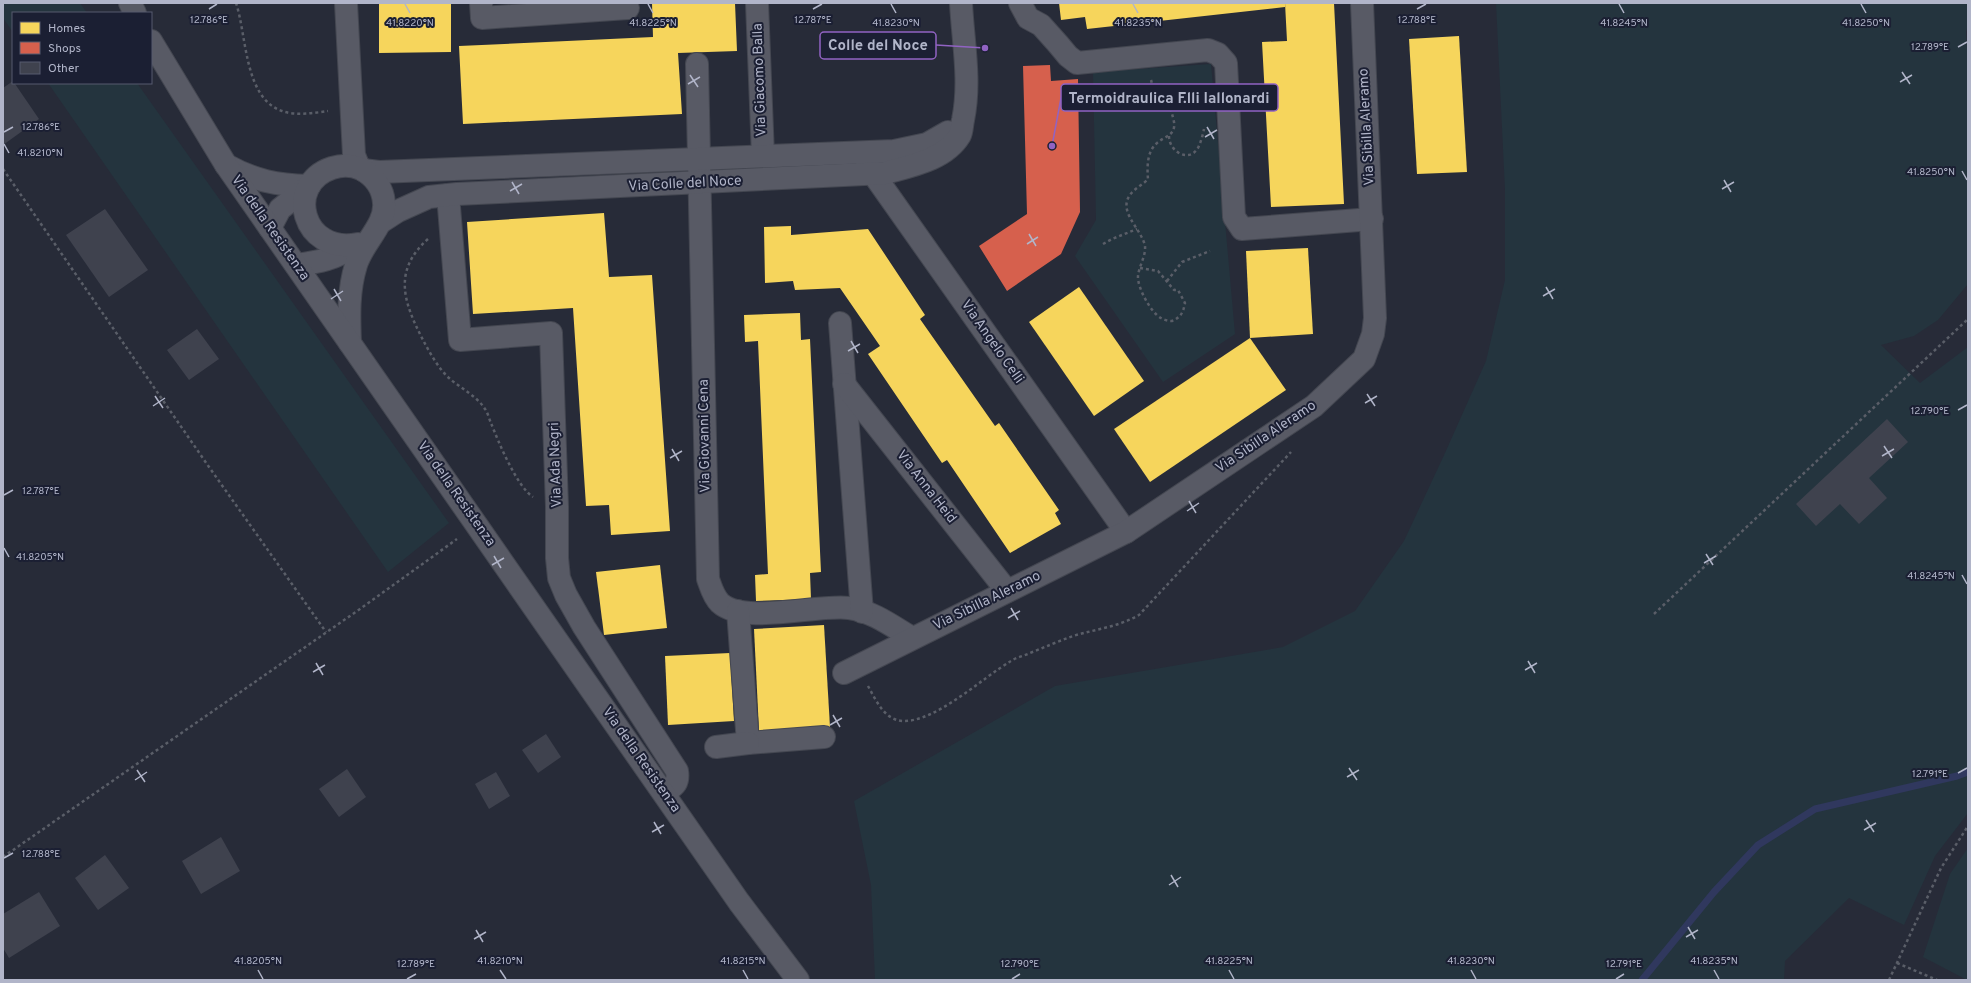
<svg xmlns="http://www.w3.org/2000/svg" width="1971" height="983" viewBox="0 0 1971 983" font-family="Overpass,sans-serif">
<rect width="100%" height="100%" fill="#272b38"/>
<!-- green -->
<g fill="#24343e">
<polygon points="3,3 80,3 87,13 13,13 13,32 3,18"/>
<polygon points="1496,3 1968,3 1968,25 1966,32 1968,65 1968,284 1938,320 1914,336 1881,345 1920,383 1968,347 1968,813 1935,856 1904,925 1849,898 1785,961 1784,980 875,980 871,885 854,801 1055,686 1283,647 1355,611 1404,541 1445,453 1486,361 1505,280 1505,190"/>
<polygon points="1211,64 1235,334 1163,382 1075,256 1096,220 1093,72"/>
<polygon points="48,83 137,83 449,523 388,572"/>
<polygon points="1968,848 1968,980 1967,980 1923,957 1950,874"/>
</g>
<!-- homes -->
<g fill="#f6d55c">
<polygon points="379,3 451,3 451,52 379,53"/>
<polygon points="652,3 735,3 737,51 678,53 682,114 463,124 459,46 653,37"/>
<polygon points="1059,3 1285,3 1285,7 1087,29 1085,17 1061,20"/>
<polygon points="1285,3 1334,3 1344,204 1271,207 1262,42 1287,41"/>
<polygon points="1459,36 1467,172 1417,174 1409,39"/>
<polygon points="604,213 609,277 652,275 670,531 611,535 609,505 586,506 573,308 473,314 467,222"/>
<polygon points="791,226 791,235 868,229 925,315 920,319 995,426 999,423 1059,510 1055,513 1061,524 1010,553 947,460 942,463 868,354 880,346 840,288 795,290 793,281 765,283 764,227"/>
<polygon points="1308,248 1313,334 1250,338 1246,251"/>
<polygon points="1079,287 1144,381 1094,416 1029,322"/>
<polygon points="800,313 801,340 810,339 821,572 810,573 811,599 756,601 755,575 768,574 758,341 745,342 744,315"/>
<polygon points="1250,338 1286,390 1150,482 1114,429"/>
<polygon points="660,565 667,628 604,635 596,572"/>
<polygon points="824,625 830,727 759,731 754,629"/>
<polygon points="730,653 734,721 668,725 665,656"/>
</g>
<!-- shops -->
<polygon fill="#d6604d" points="1050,65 1051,81 1078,79 1080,212 1061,254 1007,291 979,246 1027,214 1023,66"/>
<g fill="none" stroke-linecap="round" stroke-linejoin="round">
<!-- stream -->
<polyline stroke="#30385e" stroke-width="7" points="1642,980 1714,892 1758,845 1815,809 1957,776 1968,772"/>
</g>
<!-- building -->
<g fill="#3f424e">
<polygon points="13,81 39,119 3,145 3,88"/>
<polygon points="105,209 148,270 109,297 66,235"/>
<polygon points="197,329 219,359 189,380 167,350"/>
<polygon points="1887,419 1908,442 1869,478 1887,498 1859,524 1840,504 1816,526 1796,504"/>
<polygon points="546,734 561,757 538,773 522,750"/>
<polygon points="347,769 366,797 339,817 319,789"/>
<polygon points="496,772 510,796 489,809 475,784"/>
<polygon points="221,837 240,871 201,894 182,861"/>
<polygon points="105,855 129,888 98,910 75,878"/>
<polygon points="39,892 60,926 9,958 3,948 3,914"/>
</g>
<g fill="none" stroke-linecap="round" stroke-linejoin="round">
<!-- minor casing -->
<g stroke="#444751" stroke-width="24">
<g id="minor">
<polyline points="346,3 354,155 358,165 363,170"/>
<polyline points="481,3 482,18 628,8"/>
<polyline points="757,3 763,156"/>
<polyline points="1020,3 1028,18 1041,25 1058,44 1068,56 1077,63 1208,50 1218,54 1226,63 1234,217 1242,229 1372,219"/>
<path d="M697,64L708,579C711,587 713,596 720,603C744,625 817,604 849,608C872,611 892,626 912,638"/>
<path d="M226,165C255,181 277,185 309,186"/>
<polyline points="867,165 1126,532"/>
<polyline points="363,170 379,172 894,151 927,144 948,132"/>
<path d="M448,195L460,340L551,333L557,507V558L559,578L566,595L584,627L677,771C679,784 674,786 664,793"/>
<path d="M381,222L398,211L429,197L457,194L885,173C910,166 945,160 960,135C962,131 962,124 963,120C971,81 963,42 961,3"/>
<polyline points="270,228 280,209 309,186"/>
<path d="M296,265C318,262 337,259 355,245"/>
<polyline points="840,323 862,612"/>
<path d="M350,343C349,316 348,291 356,265C363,242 386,225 384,203C383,188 374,176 361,169C352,165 341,165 332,168C284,184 302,255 358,244"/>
<polyline points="844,384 1007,591"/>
<polyline points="738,611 748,743 824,737"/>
<polyline points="844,673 1126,532 1314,406 1364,359 1373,334 1375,318 1362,3"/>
<polyline points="716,747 748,743"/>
</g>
</g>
<!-- tertiary casing -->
<g stroke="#444751" stroke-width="24">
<g id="tertiary">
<polyline points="130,3 135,13"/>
<polyline points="151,41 226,165 739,902 798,980"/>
</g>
</g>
<!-- path -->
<g stroke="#5a5e68" stroke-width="2.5" stroke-dasharray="3 3" stroke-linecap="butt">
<path d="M236,3C247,36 244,98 282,111C296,116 314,113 328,111"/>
<path d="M1166,102C1173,92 1179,83 1192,88L1203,108"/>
<path d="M1169,136C1169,152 1189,163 1198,148C1201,142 1203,134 1204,129"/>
<polyline points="3,169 209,467 326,632"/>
<path d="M428,239C392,271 404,303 423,340C430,353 438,368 449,378C460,388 477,396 485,409C488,413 489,419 491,423C498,441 517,487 533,497"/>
<polyline points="1103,244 1112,239 1137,229"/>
<path d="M1140,268L1158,271L1174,290H1178L1185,303C1183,313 1181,317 1172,321C1168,321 1164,320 1161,318C1151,313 1137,287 1138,276C1139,266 1146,256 1145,246C1142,231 1123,216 1127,201C1130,190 1142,186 1148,179C1147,167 1147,152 1156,144C1164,136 1176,136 1174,122C1173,116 1170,106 1166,102C1162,98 1155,96 1153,89C1152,86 1152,83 1151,80"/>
<polyline points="1167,281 1182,262 1210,251"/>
<polyline points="1654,614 1968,319"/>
<path d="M868,686C876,700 884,720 903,721C936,722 982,678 1011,661C1017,657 1024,656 1030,653C1045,647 1059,641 1073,636C1096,629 1118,627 1139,615L1291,452"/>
<polyline points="3,857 360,609 457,539"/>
<polyline points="1897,963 1937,980"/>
<polyline points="1889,980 1941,868 1968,826"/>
</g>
<!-- minor -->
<use href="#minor" stroke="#585a65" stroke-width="22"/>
<!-- tertiary -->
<use href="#tertiary" stroke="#585a65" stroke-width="22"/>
</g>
<!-- ticks -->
<path fill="none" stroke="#b1b5c9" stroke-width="1.5" d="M405,4L410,13M648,4L653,13M891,4L896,13M1133,4L1138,13M1619,4L1624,13M1861,4L1866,13M209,9L217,4M813,9L822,4M1417,9L1426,4M1958,47L1967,42M1902,72L1910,84M690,75L698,87M1900,82L1912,75M688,84L700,77M1207,127L1214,139M4,132L13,127M1205,137L1217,130M4,144L9,153M1962,171L1967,180M1724,180L1731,192M512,182L519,194M1722,189L1734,182M510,191L522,184M1029,234L1036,246M1027,244L1038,237M1546,287L1553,299M334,289L341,301M1543,296L1555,289M331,299L343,291M851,341L858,353M848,351L860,344M1367,394L1375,406M155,396L163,408M1365,403L1377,396M153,406L165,398M1958,410L1967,405M1884,446L1892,458M672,449L679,461M1882,456L1894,449M670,458L682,451M4,495L13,490M1189,501L1196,513M1187,511L1199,503M4,548L9,557M1706,554L1713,565M494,556L501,568M1704,563L1716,556M492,565L504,558M1962,575L1967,584M1011,608L1018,620M1008,618L1020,611M1528,661L1535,673M316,663L323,675M1525,670L1537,663M313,672L325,665M833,715L840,727M830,725L842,718M1349,768L1357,780M137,770L145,782M1958,773L1967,768M1347,777L1359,770M135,780L147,772M1866,820L1874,832M654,822L661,834M1864,830L1876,823M652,832L664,825M4,858L13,853M1171,875L1178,887M1169,885L1181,877M1688,927L1695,939M476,930L483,942M1686,937L1698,930M474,939L486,932M258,970L263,979M500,970L506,979M743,970L748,979M1229,970L1234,979M1471,970L1476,979M1714,970L1719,979M407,979L416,974M1012,979L1020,974M1616,979L1624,974"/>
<g text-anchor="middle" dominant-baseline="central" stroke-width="4" stroke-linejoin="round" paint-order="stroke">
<!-- street labels -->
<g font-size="14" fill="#b1b5c9" stroke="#1b1f33">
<text transform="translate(760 80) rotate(-92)">Via Giacomo Balla</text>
<text transform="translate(1367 127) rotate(-93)">Via Sibilla Aleramo</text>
<text transform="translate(685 184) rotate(-3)">Via Colle del Noce</text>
<text transform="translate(270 228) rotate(55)">Via della Resistenza</text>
<text transform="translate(992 342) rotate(55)">Via Angelo Celli</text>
<text transform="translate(705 436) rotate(-91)">Via Giovanni Cena</text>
<text transform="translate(1266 437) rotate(-34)">Via Sibilla Aleramo</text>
<text transform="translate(556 465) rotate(-92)">Via Ada Negri</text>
<text transform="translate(926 487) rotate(52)">Via Anna Heid</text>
<text transform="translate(456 494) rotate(55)">Via della Resistenza</text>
<text transform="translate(987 601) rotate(-26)">Via Sibilla Aleramo</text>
<text transform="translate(641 760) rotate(55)">Via della Resistenza</text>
</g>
</g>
<g font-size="10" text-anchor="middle" fill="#b1b5c9" stroke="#1b1f33" stroke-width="4" stroke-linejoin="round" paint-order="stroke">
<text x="209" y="23">12.786°E</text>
<text x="813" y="23">12.787°E</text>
<text x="1417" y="23">12.788°E</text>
<text x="410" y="26">41.8220°N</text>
<text x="653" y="26">41.8225°N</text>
<text x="896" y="26">41.8230°N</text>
<text x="1138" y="26">41.8235°N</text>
<text x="1624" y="26">41.8245°N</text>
<text x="1866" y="26">41.8250°N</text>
<text x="1930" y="50">12.789°E</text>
<text x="41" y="130">12.786°E</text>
<text x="40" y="156">41.8210°N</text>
<text x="1931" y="175">41.8250°N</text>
<text x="1930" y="414">12.790°E</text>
<text x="41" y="494">12.787°E</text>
<text x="40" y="560">41.8205°N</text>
<text x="1931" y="579">41.8245°N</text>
<text x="1930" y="777">12.791°E</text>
<text x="41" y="857">12.788°E</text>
<text x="258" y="964">41.8205°N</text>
<text x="500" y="964">41.8210°N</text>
<text x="743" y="964">41.8215°N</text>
<text x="1229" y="964">41.8225°N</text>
<text x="1471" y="964">41.8230°N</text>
<text x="1714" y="964">41.8235°N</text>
<text x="416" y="967">12.789°E</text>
<text x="1020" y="967">12.790°E</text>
<text x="1624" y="967">12.791°E</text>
</g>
<!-- callouts -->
<path fill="none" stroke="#9163c3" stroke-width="1.5" d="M985 48L936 45M1052 146L1061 98"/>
<g fill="#9163c3" stroke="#1b1f33" stroke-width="1.5">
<circle cx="985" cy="48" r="4"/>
<circle cx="1052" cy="146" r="4"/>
</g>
<g fill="#1b1f33" stroke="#9163c3" stroke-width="1.5">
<rect x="820" y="32" width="116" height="27" rx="4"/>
<rect x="1061" y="84" width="217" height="27" rx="4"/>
</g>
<g font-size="15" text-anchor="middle" font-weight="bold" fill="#b1b5c9">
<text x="878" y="50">Colle del Noce</text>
<text x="1169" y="103">Termoidraulica F.lli Iallonardi</text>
</g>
<!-- border -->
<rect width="1971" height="983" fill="none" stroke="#b1b5c9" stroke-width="8"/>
<!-- legend -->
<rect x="12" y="12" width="140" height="72" fill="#1b1f33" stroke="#575b6f"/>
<rect x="20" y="22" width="20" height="12" fill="#f6d55c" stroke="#575b6f"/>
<text x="48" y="32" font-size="12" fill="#b1b5c9">Homes</text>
<rect x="20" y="42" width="20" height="12" fill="#d6604d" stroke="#575b6f"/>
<text x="48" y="52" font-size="12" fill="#b1b5c9">Shops</text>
<rect x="20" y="62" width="20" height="12" fill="#3f424e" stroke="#575b6f"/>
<text x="48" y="72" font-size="12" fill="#b1b5c9">Other</text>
</svg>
